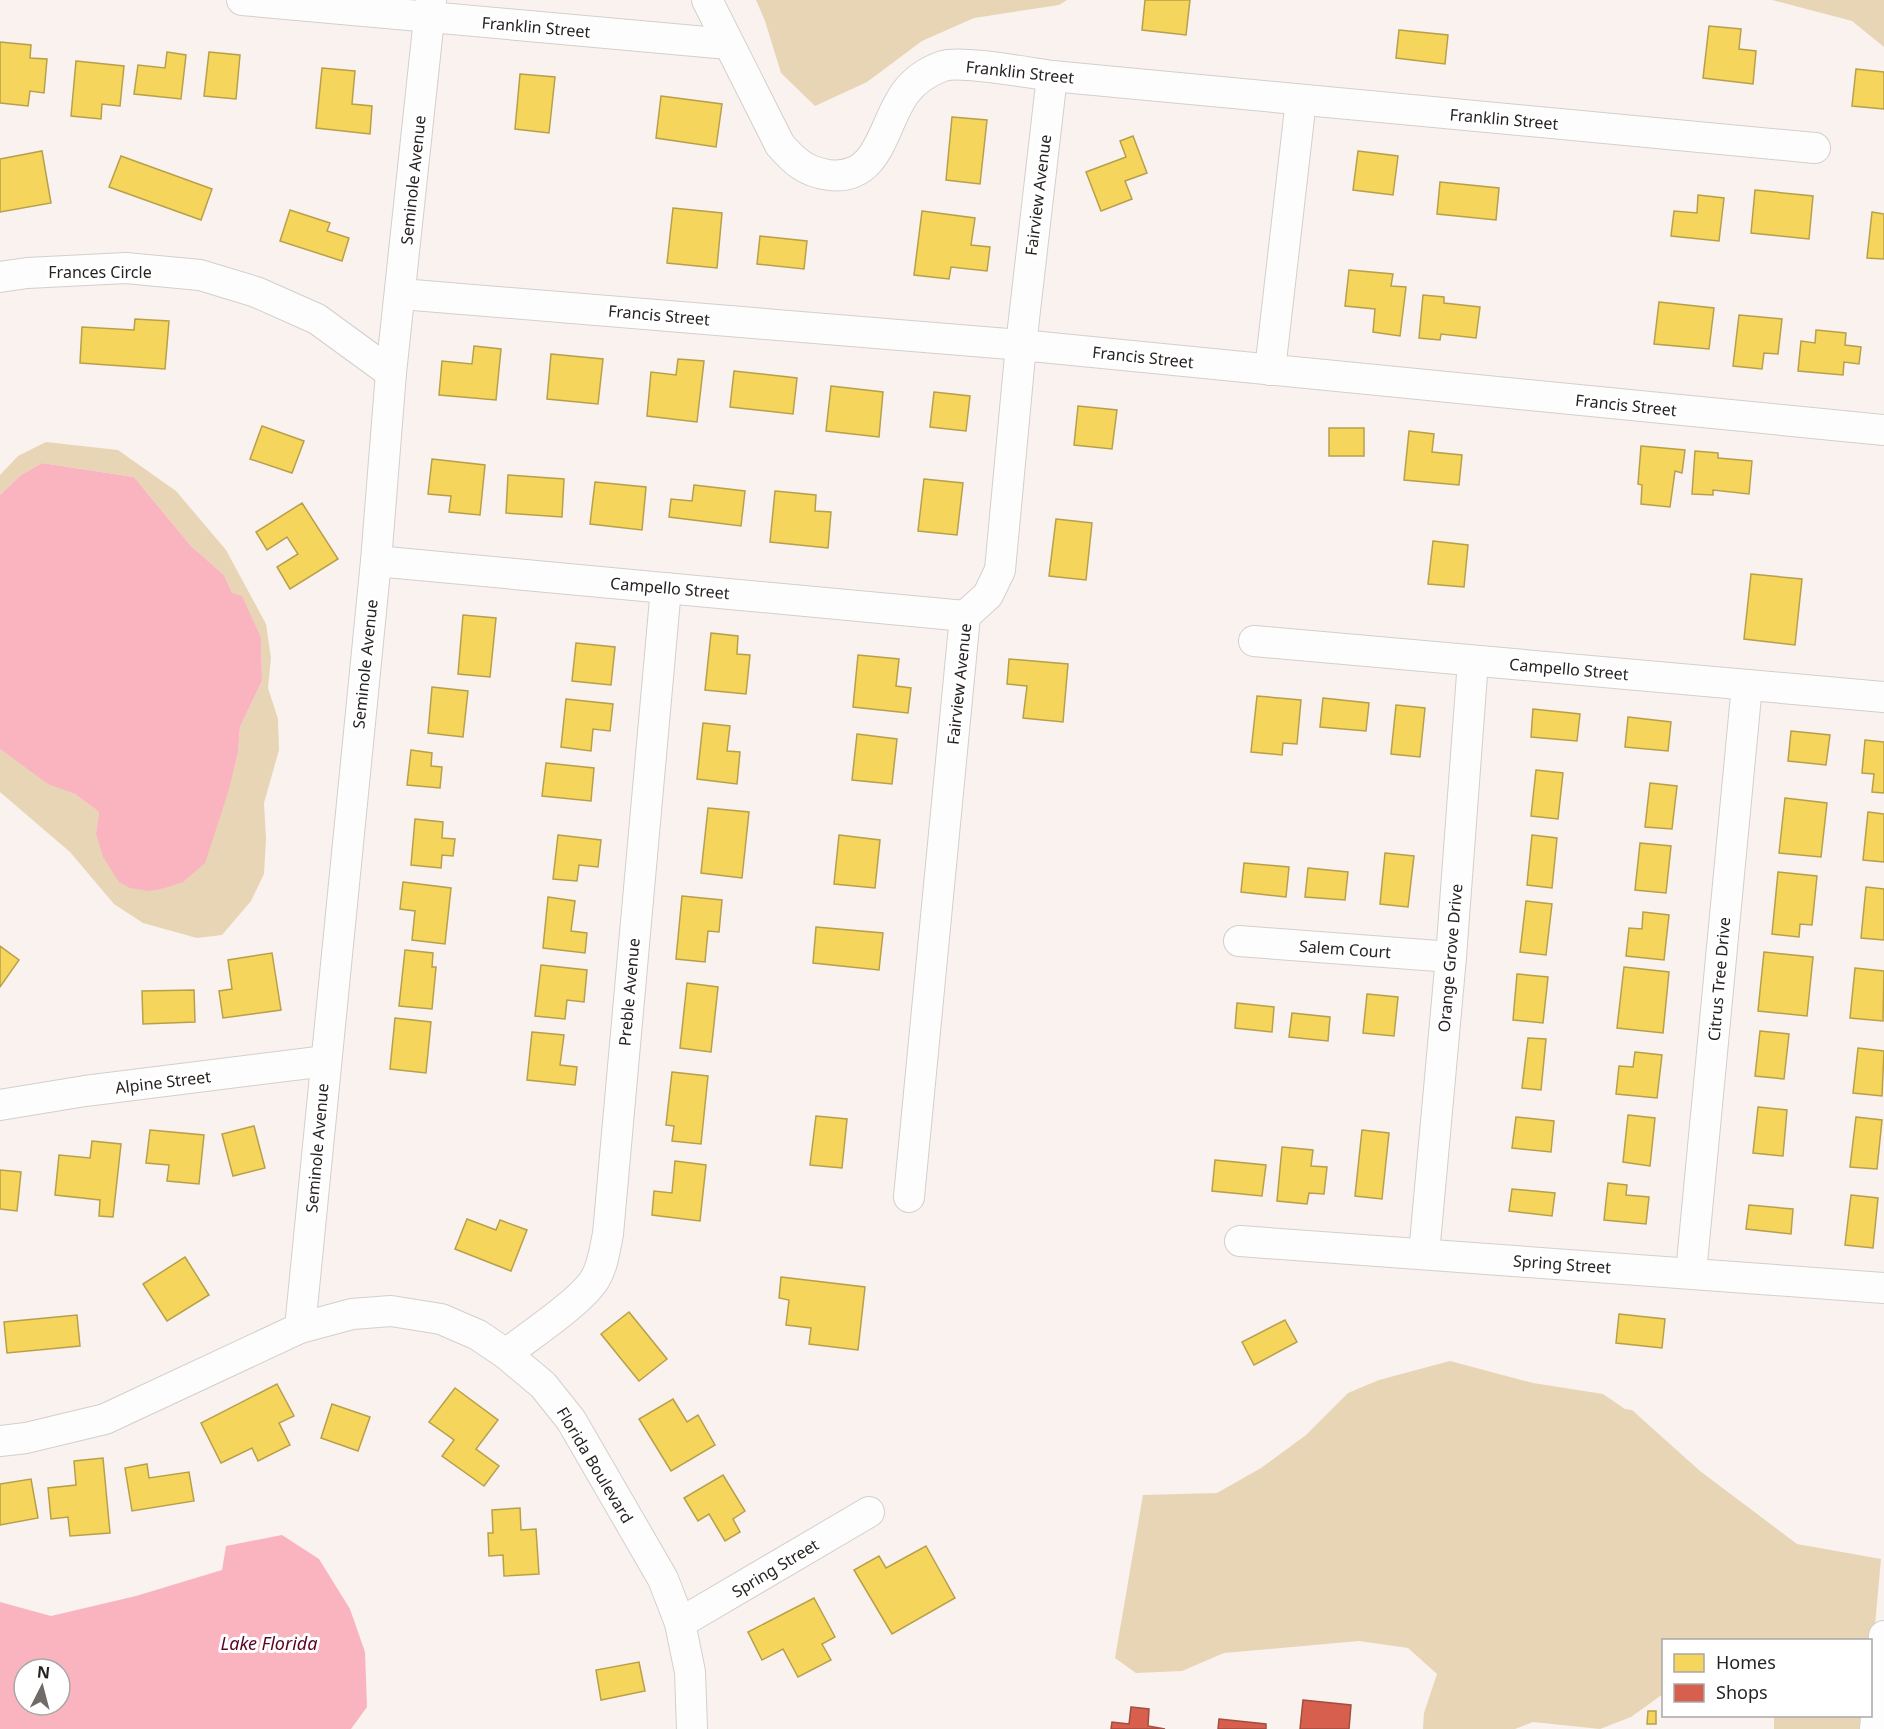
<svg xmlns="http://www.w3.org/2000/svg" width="1884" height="1729" viewBox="0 0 1884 1729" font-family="'Noto Sans',sans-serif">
<rect width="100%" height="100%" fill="#f9f2ef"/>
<!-- green -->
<g fill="#e7d5b6">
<polygon points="756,0 1067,0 1059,5 974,18 922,41 867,82 815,106 781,73 765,21"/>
<polygon points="1772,0 1884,0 1884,47 1852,21"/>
<polygon points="46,442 118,450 176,491 226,550 266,624 271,658 268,688 278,719 279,750 264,803 266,839 264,874 251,901 222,935 197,938 143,923 114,904 70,852 0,792 0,749 48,783 75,794 99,812 96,833 218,822 229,790 238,753 240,727 262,681 261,638 232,593 224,575 191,546 134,477 42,463 21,475 0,495 0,475 18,456"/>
<polygon points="1450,1361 1533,1383 1603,1394 1625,1409 1632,1410 1700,1471 1797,1544 1881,1559 1871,1669 1870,1640 1664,1640 1663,1694 1631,1717 1600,1729 1533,1722 1515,1729 1423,1729 1424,1713 1437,1674 1408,1648 1359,1641 1224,1653 1182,1671 1136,1673 1115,1658 1143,1495 1217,1493 1261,1468 1306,1435 1348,1393 1379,1380"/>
<polygon points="1774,1716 1866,1716 1865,1729 1774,1729"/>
</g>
<!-- water -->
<g fill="#fab4bf" fill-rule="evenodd">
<polygon points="42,463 134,477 191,546 224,575 232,593 242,596 261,638 262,681 240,727 238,753 229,790 205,863 183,882 165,888 149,891 130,888 119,882 103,857 96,833 99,812 75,794 48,784 0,749 0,495 21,475"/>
<path d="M282,1535L319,1559L350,1609L365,1652L367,1707L351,1729H0V1602L51,1616L136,1596L222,1570L226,1546ZM24,1669H60V1705H24Z"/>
</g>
<!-- homes -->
<g fill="#f6d55c" stroke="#b8a04a" stroke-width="1.5">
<polygon points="1145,0 1190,0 1186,35 1142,30"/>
<polygon points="1709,26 1741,29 1739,49 1756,51 1753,84 1703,78"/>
<polygon points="1399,30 1448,35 1445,64 1396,58"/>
<polygon points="0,42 31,45 30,58 47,59 44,93 30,91 28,106 0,103"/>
<polygon points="167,52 186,55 181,99 134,94 138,65 165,68"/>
<polygon points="209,52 240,55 236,99 204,96"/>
<polygon points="76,61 124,66 120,106 102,104 101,119 71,116"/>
<polygon points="322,68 355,71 352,104 372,106 370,134 316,128"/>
<polygon points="1856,69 1884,72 1884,109 1852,106"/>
<polygon points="520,74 555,77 549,133 515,129"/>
<polygon points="661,96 722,104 716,147 656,138"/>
<polygon points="952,117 987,120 980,184 946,180"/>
<polygon points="1133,136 1147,173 1125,181 1132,199 1101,211 1086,172 1126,157 1120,141"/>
<polygon points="42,151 51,203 0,212 0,159"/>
<polygon points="1358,151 1398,156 1393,195 1353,190"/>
<polygon points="121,156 212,189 201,220 109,187"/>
<polygon points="1440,182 1499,188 1496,220 1437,214"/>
<polygon points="1755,190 1813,196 1809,239 1751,233"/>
<polygon points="1698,195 1724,198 1719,241 1671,236 1674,211 1697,213"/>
<polygon points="673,208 722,213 717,268 667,263"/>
<polygon points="290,210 330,223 327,231 349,238 342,261 280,241"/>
<polygon points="922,211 975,218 971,245 990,247 987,271 951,267 949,279 914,275"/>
<polygon points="1872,212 1884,214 1884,259 1867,258"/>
<polygon points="760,236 807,241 804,269 757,264"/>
<polygon points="1349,270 1393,274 1391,286 1406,287 1400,336 1373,332 1375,309 1345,306"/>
<polygon points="1423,295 1444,297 1444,303 1480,307 1476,338 1441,334 1440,340 1419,338"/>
<polygon points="1659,302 1714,308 1709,349 1654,344"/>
<polygon points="1739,315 1782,319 1778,354 1764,353 1762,369 1733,366"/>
<polygon points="135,319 169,321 165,369 80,363 82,327 134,330"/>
<polygon points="1816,330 1846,333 1845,345 1861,347 1859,364 1844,362 1843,375 1798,371 1801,341 1815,343"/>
<polygon points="474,346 501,349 496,400 439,395 442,361 472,364"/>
<polygon points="551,354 603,359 598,404 547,399"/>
<polygon points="678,359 704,361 697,422 647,416 651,372 676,375"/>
<polygon points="734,371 797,378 793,414 730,407"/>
<polygon points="831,386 883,392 879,437 826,431"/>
<polygon points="934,392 970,396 966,431 930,427"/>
<polygon points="1078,406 1117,410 1112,449 1074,445"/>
<polygon points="262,426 304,441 292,473 250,459"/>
<rect x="1329" y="428" width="35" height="28"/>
<polygon points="1409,431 1434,434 1432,452 1462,455 1459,485 1404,480"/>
<polygon points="1641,446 1685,450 1682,473 1675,471 1670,507 1641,504 1642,485 1638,484"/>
<polygon points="1695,451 1718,453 1718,458 1752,461 1749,494 1713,490 1713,495 1692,494"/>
<polygon points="432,459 485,465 480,515 449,512 451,496 428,494"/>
<polygon points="508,475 564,479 562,517 506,513"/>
<polygon points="924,479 963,483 957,535 918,531"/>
<polygon points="595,482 646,487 642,530 590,524"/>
<polygon points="694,485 745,491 741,526 669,517 671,499 692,501"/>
<polygon points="775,491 816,495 815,511 831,512 828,548 770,542"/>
<polygon points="302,503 338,559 290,589 277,567 298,554 287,537 267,550 256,532"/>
<polygon points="1056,519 1092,523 1086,580 1049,576"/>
<polygon points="1433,541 1468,545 1464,587 1428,584"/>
<polygon points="1751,574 1802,579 1795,645 1744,639"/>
<polygon points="463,615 496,618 490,677 458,674"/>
<polygon points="711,633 738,636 737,654 750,655 746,694 705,690"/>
<polygon points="576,643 615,647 611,685 572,681"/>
<polygon points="858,655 899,659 896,686 911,688 908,713 853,707"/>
<polygon points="1009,659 1068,664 1063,722 1023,718 1027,686 1007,684"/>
<polygon points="432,687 468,691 463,737 428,733"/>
<polygon points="1257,696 1301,700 1297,744 1283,743 1282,755 1251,752"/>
<polygon points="1323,698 1369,703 1366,731 1320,727"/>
<polygon points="566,699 613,704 610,731 593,729 591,751 561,747"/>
<polygon points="1396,705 1425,708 1420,757 1391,754"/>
<polygon points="1533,709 1580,714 1577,741 1531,737"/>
<polygon points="1628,717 1671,722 1668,751 1625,747"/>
<polygon points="703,723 730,726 727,751 740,752 737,784 697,779"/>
<polygon points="1791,731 1830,735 1826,765 1788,761"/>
<polygon points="857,734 897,739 892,784 852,780"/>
<polygon points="1865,740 1884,742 1884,793 1872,792 1874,774 1862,773"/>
<polygon points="411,750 432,753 431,766 442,767 440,788 407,785"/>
<polygon points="546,763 594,768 591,801 542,796"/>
<polygon points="1536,770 1563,773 1558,819 1531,816"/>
<polygon points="1650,783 1677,786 1672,829 1645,827"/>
<polygon points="1785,798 1827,803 1821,857 1779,853"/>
<polygon points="708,808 749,812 742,878 701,873"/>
<polygon points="1868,812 1884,814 1884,862 1863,860"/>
<polygon points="415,819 443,822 442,838 455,839 453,856 442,855 441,868 411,865"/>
<polygon points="558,835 601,840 598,867 579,865 577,881 553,879"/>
<polygon points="839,835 880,840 875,888 834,884"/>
<polygon points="1532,835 1557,838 1552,888 1527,885"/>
<polygon points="1640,843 1671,846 1666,893 1635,890"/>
<polygon points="1385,853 1414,856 1408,907 1380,904"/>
<polygon points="1244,863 1289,867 1286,897 1241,892"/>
<polygon points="1308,868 1348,872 1345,900 1305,897"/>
<polygon points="1778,872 1817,876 1812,925 1800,924 1799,937 1772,934"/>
<polygon points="403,882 451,888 445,944 412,940 415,911 400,909"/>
<polygon points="1866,887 1884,889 1884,940 1861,938"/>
<polygon points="682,896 722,900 719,932 708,931 705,962 676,959"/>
<polygon points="548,897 575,901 571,931 587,933 585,953 543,948"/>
<polygon points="1526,901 1552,904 1546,955 1520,952"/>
<polygon points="1643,912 1669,915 1664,960 1626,956 1629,928 1642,929"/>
<polygon points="816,927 883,933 879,970 813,963"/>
<polygon points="0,946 19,960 0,987"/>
<polygon points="405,950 433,953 432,967 436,967 432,1009 399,1006"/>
<polygon points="1764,952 1813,957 1807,1016 1758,1011"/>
<polygon points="272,953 281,1010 223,1018 219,991 232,989 228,960"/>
<polygon points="541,965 587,970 584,1002 567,1000 565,1019 535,1016"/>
<polygon points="1624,967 1669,972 1663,1033 1617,1028"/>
<polygon points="1855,968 1884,971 1883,1021 1850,1018"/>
<polygon points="1517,974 1548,977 1543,1023 1513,1020"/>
<polygon points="687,983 718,987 711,1052 680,1048"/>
<polygon points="194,990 195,1022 143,1024 142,991"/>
<polygon points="1367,994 1398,997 1394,1036 1363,1033"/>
<polygon points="1237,1003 1274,1007 1272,1032 1235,1028"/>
<polygon points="1292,1013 1330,1017 1328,1041 1289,1037"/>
<polygon points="395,1018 431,1022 426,1073 390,1069"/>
<polygon points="1760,1031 1789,1034 1784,1079 1755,1076"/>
<polygon points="532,1032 564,1035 560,1065 577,1067 575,1085 527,1080"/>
<polygon points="1528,1038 1546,1039 1541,1090 1522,1088"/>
<polygon points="1858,1048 1884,1051 1882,1096 1853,1093"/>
<polygon points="1635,1052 1662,1055 1657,1098 1616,1094 1619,1066 1633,1067"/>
<polygon points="672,1072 708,1076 701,1144 672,1141 674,1126 666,1125"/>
<polygon points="1758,1107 1787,1110 1783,1156 1753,1153"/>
<polygon points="1628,1115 1655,1118 1650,1166 1623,1162"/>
<polygon points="816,1116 847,1119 842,1168 810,1165"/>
<polygon points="1516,1117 1554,1121 1551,1152 1512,1148"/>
<polygon points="1856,1117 1882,1120 1877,1169 1850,1167"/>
<polygon points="254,1126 265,1168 233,1176 222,1134"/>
<polygon points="150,1130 204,1135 199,1184 167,1181 169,1165 146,1163"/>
<polygon points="1362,1130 1389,1133 1382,1199 1355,1196"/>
<polygon points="92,1141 121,1144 113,1217 99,1216 100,1200 55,1195 59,1155 90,1158"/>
<polygon points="1282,1147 1313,1150 1311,1166 1327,1167 1324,1194 1309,1193 1307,1204 1277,1201"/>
<polygon points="1215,1160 1266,1165 1262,1196 1212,1191"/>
<polygon points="675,1161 706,1165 700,1221 652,1215 654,1191 672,1193"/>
<polygon points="0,1170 21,1172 17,1211 0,1209"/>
<polygon points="1608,1183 1627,1185 1626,1195 1649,1197 1646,1224 1604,1220"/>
<polygon points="1512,1189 1555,1193 1552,1216 1509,1211"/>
<polygon points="1851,1195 1878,1198 1873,1248 1845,1245"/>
<polygon points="1749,1205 1793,1209 1791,1234 1746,1229"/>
<polygon points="467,1219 496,1230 500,1220 527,1230 511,1271 455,1249"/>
<polygon points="185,1257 209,1295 167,1321 143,1284"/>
<polygon points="781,1277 865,1287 858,1350 809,1344 811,1328 786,1325 789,1300 779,1298"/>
<polygon points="629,1312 667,1359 639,1381 601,1334"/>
<polygon points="1619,1314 1665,1319 1662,1348 1616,1343"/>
<polygon points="77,1315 80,1346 7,1353 4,1322"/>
<polygon points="1285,1320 1297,1342 1254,1365 1242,1342"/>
<polygon points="277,1384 294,1416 279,1423 290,1445 258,1461 252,1448 221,1463 201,1423"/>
<polygon points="455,1388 498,1420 476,1449 499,1466 484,1486 442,1456 454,1440 429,1422"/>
<polygon points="673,1399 687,1422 698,1415 715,1445 671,1471 639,1419"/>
<polygon points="332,1404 370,1417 358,1451 321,1438"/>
<polygon points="103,1458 110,1533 70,1536 68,1517 51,1519 48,1488 76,1485 74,1461"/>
<polygon points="147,1464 149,1478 189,1472 194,1501 132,1511 125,1468"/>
<polygon points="723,1475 745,1511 733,1519 740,1532 725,1541 709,1514 698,1521 684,1498"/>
<polygon points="31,1479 38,1518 0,1525 0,1484"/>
<polygon points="520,1508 521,1530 536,1529 539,1574 504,1576 503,1555 489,1556 488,1533 493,1533 492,1510"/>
<polygon points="926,1546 955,1598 892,1634 854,1570 879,1556 886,1568"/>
<polygon points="814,1598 835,1637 822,1644 831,1660 798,1677 783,1649 762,1660 748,1632"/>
<polygon points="639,1662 645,1691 601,1700 596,1670"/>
<polygon points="1648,1711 1656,1711 1656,1724 1647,1724"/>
</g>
<!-- shops -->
<g fill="#d6604d" stroke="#a24e40" stroke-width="1.5">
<polygon points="1303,1700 1351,1705 1349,1729 1300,1729"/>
<polygon points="1131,1707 1149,1709 1148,1726 1165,1729 1111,1729 1112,1722 1129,1724"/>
<polygon points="1219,1719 1266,1724 1266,1729 1218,1729"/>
</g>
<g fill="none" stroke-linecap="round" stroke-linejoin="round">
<!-- minor casing -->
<g stroke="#d4cfcc" stroke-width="32">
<g id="minor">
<polyline points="242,0 728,44"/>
<path d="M707,0L780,145C795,162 806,172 829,175C881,181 882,123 906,92C915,80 929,71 943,66C962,60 1029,73 1052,76L1815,148"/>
<polyline points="0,277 27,273 126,268 200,275 256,292 317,319 391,373"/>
<polyline points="401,294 1021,345 1884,430"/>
<polyline points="1270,370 1301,100"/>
<polyline points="376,561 965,616"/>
<polyline points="1254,641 1884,697"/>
<polyline points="1239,941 1451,957"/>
<polyline points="0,1105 85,1091 326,1061"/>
<polyline points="909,1197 965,616 988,595 1000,570 1021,345 1052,76"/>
<polyline points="1240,1241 1884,1288"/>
<polyline points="1424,1254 1451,957 1473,661"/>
<polyline points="1691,1273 1747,685"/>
<polyline points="300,1328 376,561 391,373 431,0"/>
<path d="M506,1354C529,1336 581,1302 595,1279C603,1266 605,1248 608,1234L666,588"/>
<polyline points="0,1441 26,1438 105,1419 300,1328 352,1314 391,1311 441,1319 478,1335 506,1354 543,1385 571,1420 663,1579 680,1623 690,1672 692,1729"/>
<polyline points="680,1623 869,1512"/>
<polyline points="1875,1729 1884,1636"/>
</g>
</g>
<!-- minor -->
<use href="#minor" stroke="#fefdfd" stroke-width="30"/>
</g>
<g text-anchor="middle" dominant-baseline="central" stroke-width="6" stroke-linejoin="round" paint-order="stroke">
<!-- street labels -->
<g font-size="16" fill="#272321" stroke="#fff">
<text transform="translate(536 27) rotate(5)">Franklin Street</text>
<text transform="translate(1020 72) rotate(6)">Franklin Street</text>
<text transform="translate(1504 119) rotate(5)">Franklin Street</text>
<text transform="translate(413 180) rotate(-84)">Seminole Avenue</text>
<text transform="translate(1038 195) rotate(-83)">Fairview Avenue</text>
<text x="100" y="272">Frances Circle</text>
<text transform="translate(659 315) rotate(5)">Francis Street</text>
<text transform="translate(1143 357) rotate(6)">Francis Street</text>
<text transform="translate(1626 405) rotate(6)">Francis Street</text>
<text transform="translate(670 588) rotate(5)">Campello Street</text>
<text transform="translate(365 664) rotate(-84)">Seminole Avenue</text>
<text transform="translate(1569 669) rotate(5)">Campello Street</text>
<text transform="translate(959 684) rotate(-84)">Fairview Avenue</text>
<text transform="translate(1345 949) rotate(4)">Salem Court</text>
<text transform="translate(1450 958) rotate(-85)">Orange Grove Drive</text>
<text transform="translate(1719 979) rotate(-85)">Citrus Tree Drive</text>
<text transform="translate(629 992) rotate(-85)">Preble Avenue</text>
<text transform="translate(163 1082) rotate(-7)">Alpine Street</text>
<text transform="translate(317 1148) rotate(-85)">Seminole Avenue</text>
<text transform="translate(1562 1264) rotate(4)">Spring Street</text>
<text transform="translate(595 1465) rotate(59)">Florida Boulevard</text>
<text transform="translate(775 1568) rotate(-31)">Spring Street</text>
</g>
<!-- water labels -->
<g font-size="18" font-style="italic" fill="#5b0322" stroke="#fff">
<text x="269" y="1643">Lake Florida</text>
</g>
</g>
<!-- legend -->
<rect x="1662" y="1639" width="210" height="78" fill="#ffffff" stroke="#a9a7a6" stroke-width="1.5"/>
<rect x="1674" y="1654" width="30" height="18" fill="#f6d55c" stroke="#a9a7a6" stroke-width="1.5"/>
<text x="1716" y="1669" font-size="18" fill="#272321">Homes</text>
<rect x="1674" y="1684" width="30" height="18" fill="#d6604d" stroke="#a9a7a6" stroke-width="1.5"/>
<text x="1716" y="1699" font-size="18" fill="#272321">Shops</text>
<!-- north arrow -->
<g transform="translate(42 1687) rotate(6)"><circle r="28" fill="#ffffff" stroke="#a9a7a6" stroke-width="1.5"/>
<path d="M0-4.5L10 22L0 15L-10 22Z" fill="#706b69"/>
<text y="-9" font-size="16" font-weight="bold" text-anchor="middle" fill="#272321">N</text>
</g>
</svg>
